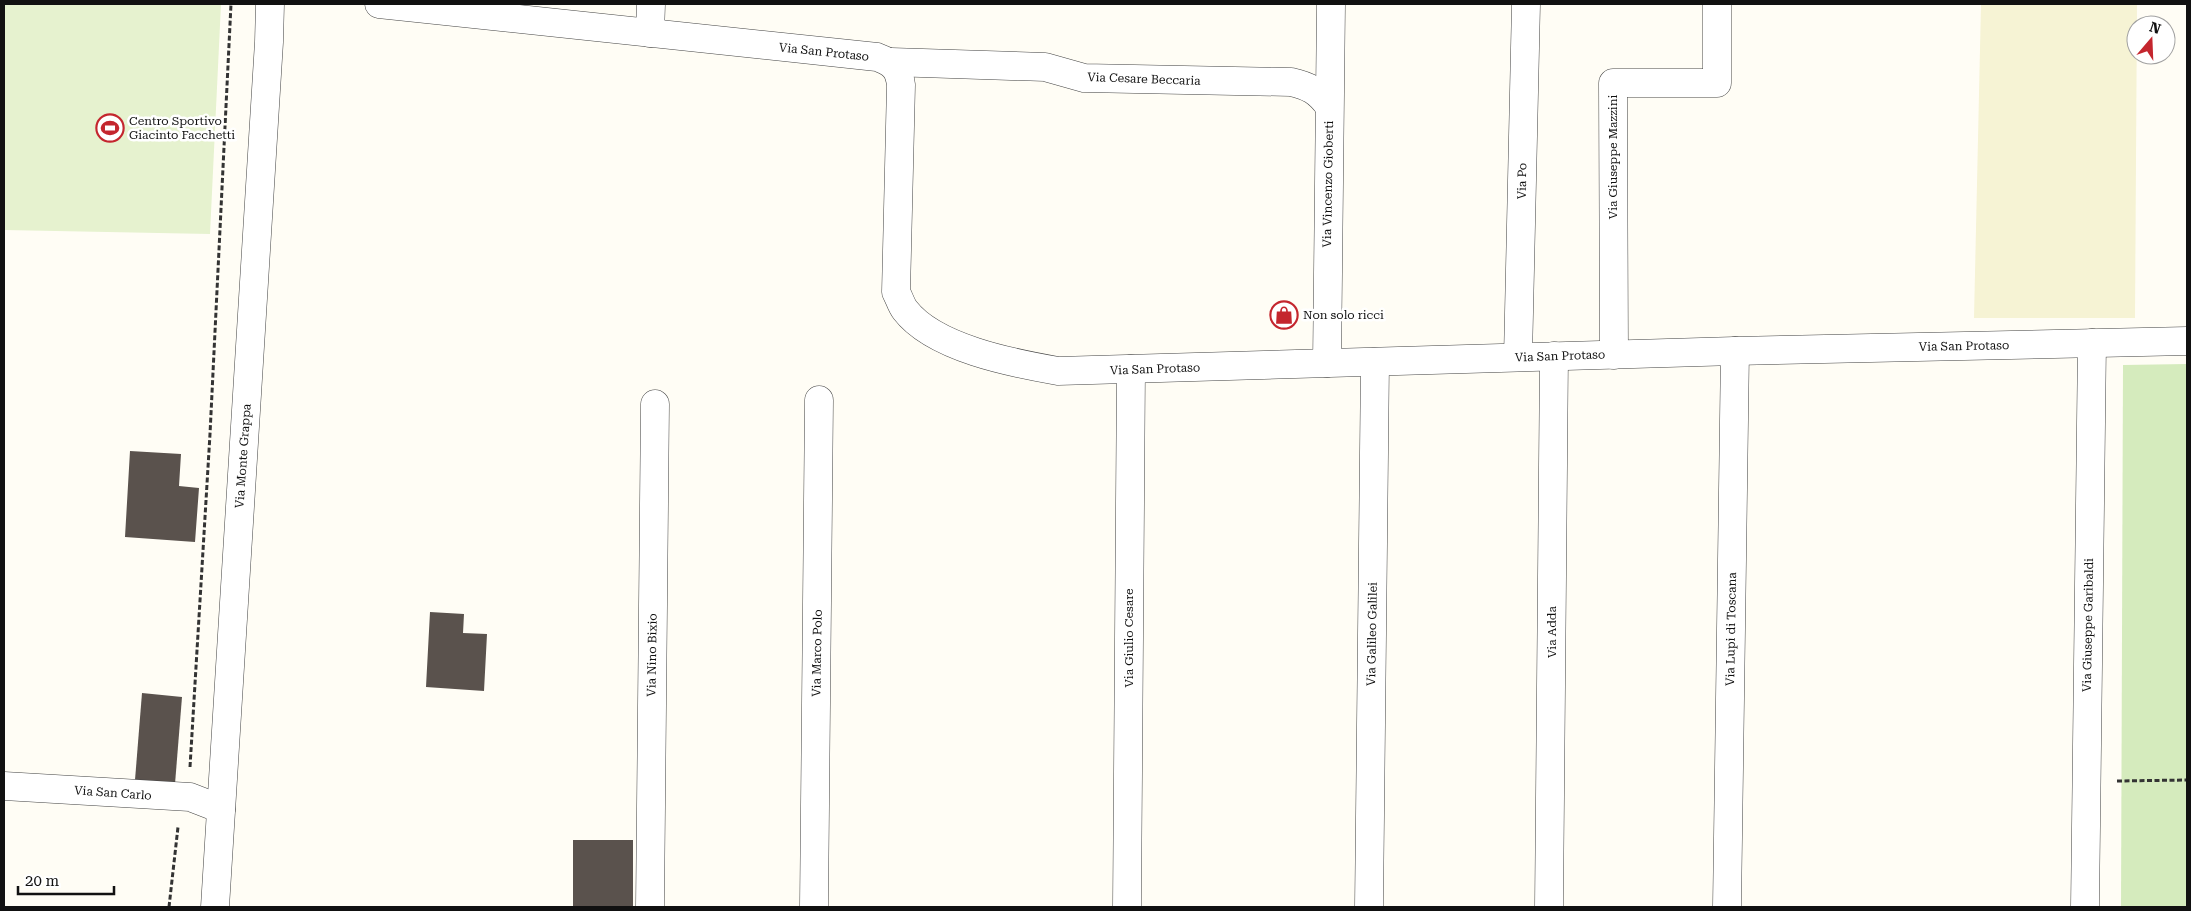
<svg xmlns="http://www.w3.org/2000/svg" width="2191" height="911" viewBox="0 0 2191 911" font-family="'Roboto Serif',serif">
<rect width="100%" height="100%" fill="#fffdf5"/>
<!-- farmland -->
<polygon fill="#f6f3d4" points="1981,4 2137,4 2135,318 1974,318"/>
<!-- green -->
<polygon fill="#d5ebbd" points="2187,364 2187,907 2121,907 2123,365"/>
<!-- pitch -->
<polygon fill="#e6f2cf" points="4,4 221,4 210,234 4,230"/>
<!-- building -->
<g fill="#5a524d">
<polygon points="130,451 181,454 179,486 199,488 195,542 125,537"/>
<polygon points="430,612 464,614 463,633 487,634 484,691 426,687"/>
<polygon points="142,693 182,697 175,784 135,780"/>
<rect x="573" y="840" width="60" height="67"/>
</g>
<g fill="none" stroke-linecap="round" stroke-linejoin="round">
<!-- street casing -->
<g stroke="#444" stroke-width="29">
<g id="street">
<path d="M379,4L877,57C893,63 899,68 901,85L896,292C899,297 901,305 905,310C934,348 1012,363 1058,371L1735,351L2187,341"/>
<polyline points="650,33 651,4"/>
<path d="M891,62L1045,67L1084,78L1291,82C1309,86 1318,91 1329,106"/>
<polyline points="1614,355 1613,83 1717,83 1717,4"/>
<polyline points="1518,357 1526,4"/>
<polyline points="1327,363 1331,4"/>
<polyline points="4,786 190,797 221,809"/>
<polyline points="215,907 269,42 270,4"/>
<polyline points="650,907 655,404"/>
<polyline points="814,907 819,400"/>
<polyline points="1127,907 1131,369"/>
<polyline points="1369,907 1375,362"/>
<polyline points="1549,907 1554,356"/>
<polyline points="1727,907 1735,351"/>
<polyline points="2085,907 2092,343"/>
</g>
</g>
<!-- path -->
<g stroke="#333" stroke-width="3" stroke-dasharray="5 2.5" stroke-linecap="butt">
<polyline points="190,767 210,434 231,4"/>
<polyline points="2117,781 2187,780"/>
<polyline points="169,907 178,827"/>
</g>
<!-- street -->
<use href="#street" stroke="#fff" stroke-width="28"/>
</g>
<!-- icons -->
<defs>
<g id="stadium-ring" transform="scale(1.4375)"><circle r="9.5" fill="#fff" stroke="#c4262e" stroke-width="1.5"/><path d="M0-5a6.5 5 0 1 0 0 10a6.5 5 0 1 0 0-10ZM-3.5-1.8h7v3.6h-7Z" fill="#c4262e"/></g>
<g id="shop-ring" transform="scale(1.4375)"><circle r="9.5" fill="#fff" stroke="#c4262e" stroke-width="1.5"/><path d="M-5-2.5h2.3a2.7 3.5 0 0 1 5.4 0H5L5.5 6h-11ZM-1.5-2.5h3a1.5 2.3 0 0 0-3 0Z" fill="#c4262e"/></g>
</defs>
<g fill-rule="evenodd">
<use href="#stadium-ring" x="110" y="128"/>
<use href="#shop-ring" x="1284" y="315"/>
</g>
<g text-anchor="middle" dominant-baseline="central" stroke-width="5" stroke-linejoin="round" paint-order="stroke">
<!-- street labels -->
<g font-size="12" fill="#111" stroke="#fff">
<text transform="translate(824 52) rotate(6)">Via San Protaso</text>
<text transform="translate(1144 79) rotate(2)">Via Cesare Beccaria</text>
<text transform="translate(1613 157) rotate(-90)">Via Giuseppe Mazzini</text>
<text transform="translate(1522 181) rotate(-89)">Via Po</text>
<text transform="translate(1328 184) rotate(-89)">Via Vincenzo Gioberti</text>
<text transform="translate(1964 346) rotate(-1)">Via San Protaso</text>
<text transform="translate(1560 356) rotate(-2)">Via San Protaso</text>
<text transform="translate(1155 369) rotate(-2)">Via San Protaso</text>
<text transform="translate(243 456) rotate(-86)">Via Monte Grappa</text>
<text transform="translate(2088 625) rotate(-89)">Via Giuseppe Garibaldi</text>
<text transform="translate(1731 629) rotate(-89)">Via Lupi di Toscana</text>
<text transform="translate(1552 632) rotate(-90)">Via Adda</text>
<text transform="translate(1372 634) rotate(-89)">Via Galileo Galilei</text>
<text transform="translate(1129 638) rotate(-90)">Via Giulio Cesare</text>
<text transform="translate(817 653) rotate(-89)">Via Marco Polo</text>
<text transform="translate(652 655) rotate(-89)">Via Nino Bixio</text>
<text transform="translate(113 793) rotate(4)">Via San Carlo</text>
</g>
<!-- poi labels -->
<g font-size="12" fill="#111" stroke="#fff" text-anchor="start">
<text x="129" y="121">Centro Sportivo<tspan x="129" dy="14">Giacinto Facchetti</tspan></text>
<text x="1303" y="315">Non solo ricci</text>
</g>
</g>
<!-- border -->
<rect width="2191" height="911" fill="none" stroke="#111111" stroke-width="10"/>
<!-- north arrow -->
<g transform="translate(2151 40) rotate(19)"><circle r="24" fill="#ffffff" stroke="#a0a0a0"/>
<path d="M0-4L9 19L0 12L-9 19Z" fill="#c4262e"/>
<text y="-8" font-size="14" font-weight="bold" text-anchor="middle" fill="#111111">N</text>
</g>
<!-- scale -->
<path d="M18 886v8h96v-8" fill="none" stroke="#111111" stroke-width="2.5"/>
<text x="25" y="886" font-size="15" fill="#111111" stroke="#ffffff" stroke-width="4" paint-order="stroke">20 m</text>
</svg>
